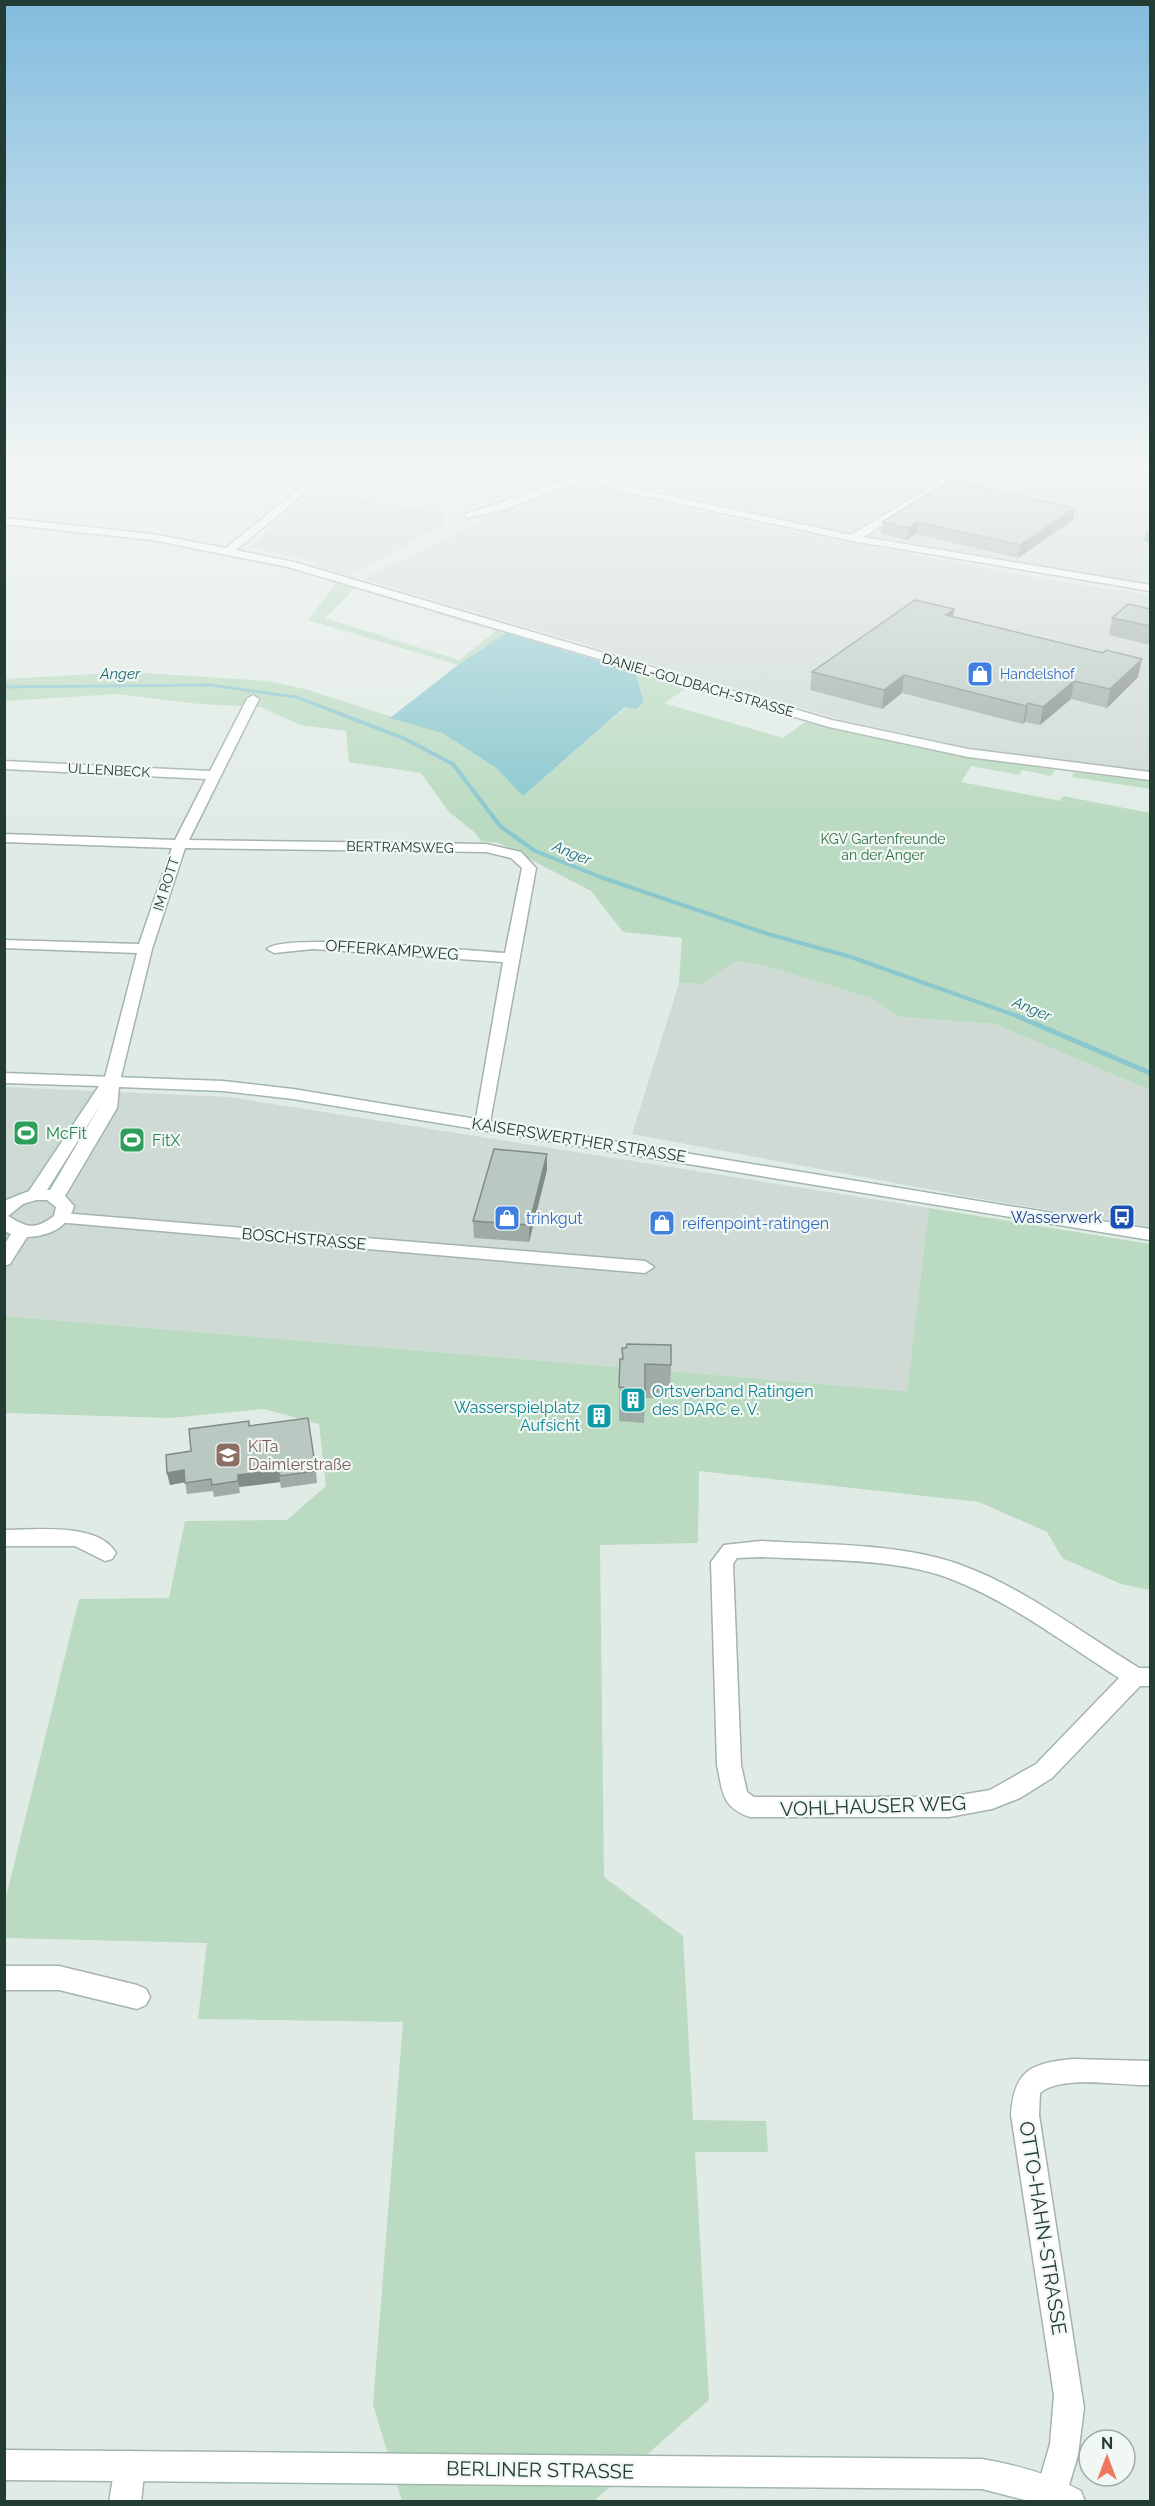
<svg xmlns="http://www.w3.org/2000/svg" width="1155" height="2506" viewBox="0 0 1155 2506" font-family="Raleway,sans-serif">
<rect width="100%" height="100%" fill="#e1ebe6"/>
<!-- built -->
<g fill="#cfdad5">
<polygon points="627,469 1150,469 1150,587 855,537 615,479 615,475"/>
<polygon points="578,483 754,524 1050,580 1150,595 1150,771 1010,756 842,720 364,579 503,510"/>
<polygon points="311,492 447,513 443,525 350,575 316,566 320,563 251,547"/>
<polygon points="735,961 763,965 871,998 900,1017 995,1024 1150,1090 1150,1227 965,1196 632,1134 679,983 703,984"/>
<polygon points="5,1087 229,1097 929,1208 907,1391 5,1316"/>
</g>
<!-- green -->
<g fill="#badbc1">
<polygon points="338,581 421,604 416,607 355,588 325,618 459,660 496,631 433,612 436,610 509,631 458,665 308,620"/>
<polygon points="130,672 267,681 305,689 442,733 495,767 523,796 626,707 644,702 635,672 687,688 664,703 783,738 805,722 924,749 1055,770 1051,776 1022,770 1019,775 971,766 961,782 1066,802 1060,800 1063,796 1150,813 1150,1090 995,1024 900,1017 871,998 763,965 735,961 703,984 679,983 682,938 623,932 591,891 499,843 481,841 473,831 449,812 421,773 349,762 346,731 300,725 261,707 199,704 118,694 5,701 5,679"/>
<polygon points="1074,772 1150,781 1150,789 1072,777"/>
<polygon points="929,1208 1150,1244 1150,1590 1121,1584 1062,1558 1047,1532 979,1502 699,1471 698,1543 600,1545 604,1877 683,1936 693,2120 766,2121 768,2152 695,2152 709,2400 594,2501 402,2501 373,2404 403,2022 198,2019 207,1943 5,1938 5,1901 79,1599 169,1598 185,1521 287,1520 326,1486 319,1424 264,1409 170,1418 5,1413 5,1316 907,1391"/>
</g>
<!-- water -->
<polygon fill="#8ac7ce" points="506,633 635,672 644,702 636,709 625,707 523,796 495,767 442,733 390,718 458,665"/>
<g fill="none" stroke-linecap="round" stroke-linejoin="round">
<!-- stream-far2 -->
<polyline stroke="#8ac7ce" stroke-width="3" points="4,687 210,685 296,697 333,711"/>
<!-- stream-far1 -->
<polyline stroke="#8ac7ce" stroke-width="4" points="330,710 403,738 453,764 500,826 535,851 603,878 768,934 851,957 1020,1017"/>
<!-- stream -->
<polyline stroke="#8ac7ce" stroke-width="5" points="1017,1016 1150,1073"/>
<!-- street casing -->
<g stroke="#a4b3ad" stroke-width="3">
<g id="street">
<polygon points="323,469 334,469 236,550 294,562 832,720 968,749 1150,772 1150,780 968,757 829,727 288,567 152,540 4,524 4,518 152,534 226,548"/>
<polygon points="535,469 550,469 586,479 500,511 466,518 466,514 568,479"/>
<polygon points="602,469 614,469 600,477 624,486 851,535 961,469 972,469 863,537 1150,585 1150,591 853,541 621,491 591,480 591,474"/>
<path d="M253,695L259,699L189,840L486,844L521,852L536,868L489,1128L483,1129L475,1124L503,962L313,949L274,953L267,949C282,932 471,951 505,953L522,868L511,858L486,852L185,848L152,949L120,1081L112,1086L104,1081L137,953L4,948V940L139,944L172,848L4,842V834L175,840L206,779L4,769V761L210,771L247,699Z"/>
<polygon points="62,1213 645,1261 654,1267 645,1273 56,1222 53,1218"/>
<path d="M4,1530C35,1530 98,1522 116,1553L112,1559L105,1561L75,1546H4Z"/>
<path d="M761,1541C825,1545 900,1543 961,1565C1024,1588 1082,1633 1139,1668H1150V1686H1140L1052,1778L1020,1798L992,1809L949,1817H750C721,1807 723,1792 717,1765L711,1562L724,1545ZM761,1557C818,1560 898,1558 951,1579C1011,1602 1065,1644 1119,1678L1036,1764L990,1790L949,1797H754L747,1792L741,1765L733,1564L737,1558Z"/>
<polygon points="4,1966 59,1966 137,1985 146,1989 150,1997 146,2005 137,2009 59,1990 4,1990"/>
<path d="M1073,2059L1150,2061V2085C1123,2086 1061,2074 1040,2093L1039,2115L1084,2408L1078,2455L1064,2502H1040L1036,2492L1050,2444L1054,2395L1011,2115C1014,2070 1031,2063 1073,2059Z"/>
<polygon points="130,2451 141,2455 145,2466 141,2502 109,2502 115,2466 119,2455"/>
</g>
</g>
<!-- secondary casing -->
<g stroke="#a0b6ad" stroke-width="3">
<g id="secondary">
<polygon points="26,469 38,469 4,485 4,478"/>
<path d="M4,1073L223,1081L293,1089L1150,1229V1240L293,1099L223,1091L119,1087L117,1108L65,1196L74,1206C68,1228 49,1236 27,1237L10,1264L4,1266V1245L11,1234L4,1231V1201L29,1191L99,1086L4,1083ZM101,1104L50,1190H47ZM36,1200H47L56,1207L54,1216C34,1231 26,1227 8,1216L23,1204Z"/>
<path d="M4,2450L982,2459C1017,2465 1050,2474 1081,2491L1085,2502H1033L982,2489L4,2480Z"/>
</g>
</g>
<!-- street -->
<use href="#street" fill="#fff" fill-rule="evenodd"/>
<!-- secondary -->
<use href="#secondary" fill="#fff" fill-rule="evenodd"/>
</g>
<!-- wall -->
<g fill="#9faca6">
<polygon points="1075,508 1073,520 1018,558 916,534 907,540 881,534 882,522"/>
<polygon points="1150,531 1150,544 1144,541 1145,532"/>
<polygon points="954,609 953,617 1138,677 1107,708 1071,699 1040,725 1025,722 1023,724 902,693 882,709 810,690 812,672"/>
<polygon points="1150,609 1150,645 1109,635 1112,618"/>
<polygon points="547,1170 529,1242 474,1238 473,1221"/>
<polygon points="622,1348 671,1365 670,1398 645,1398 644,1423 619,1421 620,1359 622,1359"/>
<polygon points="249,1426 316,1471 317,1483 281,1488 280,1482 239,1487 240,1493 214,1497 213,1491 187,1494 185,1482 170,1485 167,1473 191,1451"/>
</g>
<!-- shaded-wall -->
<g fill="#828c87">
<polygon points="1075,508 1073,520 1018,558 1020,545"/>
<polygon points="917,522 916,534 907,540 908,528"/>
<polygon points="954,609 952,627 946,615"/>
<polygon points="1142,659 1138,677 1107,708 1110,689"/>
<polygon points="904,675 902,693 882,709 884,690"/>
<polygon points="1074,681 1071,699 1040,725 1043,707"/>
<polygon points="1028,703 1025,722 1023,724 1026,706"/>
<polygon points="547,1154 547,1170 529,1242 529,1225"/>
<polygon points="184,1470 186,1482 170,1485 167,1473"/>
<polygon points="279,1470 280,1482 239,1487 238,1475"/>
</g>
<!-- building -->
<g fill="#b9c8c1" stroke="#828c87" stroke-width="1.5">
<polygon points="949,481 1075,508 1020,545 917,522 908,528 882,522"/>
<polygon points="915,600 954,609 946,615 1103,653 1106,650 1142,659 1110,689 1074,681 1043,707 1028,703 1026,706 904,675 884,690 812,672"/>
<polygon points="1128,604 1150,609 1150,626 1112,618"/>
<polygon points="494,1149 547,1154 529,1225 473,1221"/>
<polygon points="627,1344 671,1345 671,1365 645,1364 645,1390 619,1387 620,1359 623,1359 622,1348 626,1348"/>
<polygon points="308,1418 316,1471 280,1476 279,1470 238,1475 238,1481 212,1485 211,1479 185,1483 184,1470 167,1473 166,1455 191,1451 189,1429 249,1421 249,1426"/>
</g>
<!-- sky -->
<linearGradient id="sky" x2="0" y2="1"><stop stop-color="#82bcde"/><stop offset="0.57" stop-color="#f2f6f4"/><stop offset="1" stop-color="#f2f6f4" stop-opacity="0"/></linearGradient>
<rect width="1155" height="819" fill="url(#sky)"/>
<!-- icons -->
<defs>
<g id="shop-square" transform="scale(1.35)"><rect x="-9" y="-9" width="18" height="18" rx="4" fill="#3f7fe0" stroke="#f1f7f4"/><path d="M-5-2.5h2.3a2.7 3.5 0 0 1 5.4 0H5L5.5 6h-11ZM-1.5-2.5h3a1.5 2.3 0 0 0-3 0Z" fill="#fff"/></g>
<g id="stadium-square" transform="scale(1.35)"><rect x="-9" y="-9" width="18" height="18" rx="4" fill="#2e9e5b" stroke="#f1f7f4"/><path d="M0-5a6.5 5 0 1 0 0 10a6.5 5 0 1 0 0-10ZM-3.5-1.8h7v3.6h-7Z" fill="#fff"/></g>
<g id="bus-square" transform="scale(1.35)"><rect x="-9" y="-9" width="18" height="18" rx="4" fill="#1a4fb4" stroke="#f1f7f4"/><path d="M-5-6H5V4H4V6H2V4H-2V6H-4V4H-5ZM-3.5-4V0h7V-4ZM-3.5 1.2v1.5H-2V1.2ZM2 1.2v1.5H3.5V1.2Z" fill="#fff"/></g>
<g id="building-square" transform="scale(1.35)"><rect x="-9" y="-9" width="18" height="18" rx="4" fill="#0f9aa8" stroke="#f1f7f4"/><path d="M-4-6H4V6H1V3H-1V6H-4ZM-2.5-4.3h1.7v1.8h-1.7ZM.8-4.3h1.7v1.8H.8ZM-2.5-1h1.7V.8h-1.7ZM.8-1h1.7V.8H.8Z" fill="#fff"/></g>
<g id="school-square" transform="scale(1.35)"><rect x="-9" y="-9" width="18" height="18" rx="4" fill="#8d6e63" stroke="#f1f7f4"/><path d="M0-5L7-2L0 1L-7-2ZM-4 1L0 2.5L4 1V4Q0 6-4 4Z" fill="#fff"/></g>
</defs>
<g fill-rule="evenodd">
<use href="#shop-square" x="980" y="674"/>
<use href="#stadium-square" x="26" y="1133"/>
<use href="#stadium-square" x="132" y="1140"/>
<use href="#bus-square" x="1122" y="1217"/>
<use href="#shop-square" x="507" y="1218"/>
<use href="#shop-square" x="662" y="1223"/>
<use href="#building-square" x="633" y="1400"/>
<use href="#building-square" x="599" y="1416"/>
<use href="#school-square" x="228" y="1455"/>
</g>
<g text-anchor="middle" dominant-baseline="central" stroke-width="4.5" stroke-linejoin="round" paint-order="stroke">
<!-- far-shop labels -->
<g font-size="14" fill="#366cbe" stroke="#f1f7f4" text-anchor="start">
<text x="1000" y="674">Handelshof</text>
</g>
<!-- far-street labels -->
<g font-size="14" fill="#223b33" stroke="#f1f7f4">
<text transform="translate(698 685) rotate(16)">DANIEL-GOLDBACH-STRASSE</text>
<text transform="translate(109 770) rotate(3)">ULLENBECK</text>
<text transform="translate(400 847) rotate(1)">BERTRAMSWEG</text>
<text transform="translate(166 884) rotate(-72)">IM ROTT</text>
</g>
<!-- far-park labels -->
<g font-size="14" fill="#2e7043" stroke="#f1f7f4">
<text x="883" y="839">KGV Gartenfreunde<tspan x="883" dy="16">an der Anger</tspan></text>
</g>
<!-- far-water labels -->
<g font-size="15" font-style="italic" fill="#1e6a74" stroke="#f1f7f4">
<text x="120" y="674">Anger</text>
<text transform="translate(572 853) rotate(22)">Anger</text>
<text transform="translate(1032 1009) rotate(23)">Anger</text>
</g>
<!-- street labels -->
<g font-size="16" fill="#223b33" stroke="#f1f7f4">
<text transform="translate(392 950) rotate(4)">OFFERKAMPWEG</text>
<text transform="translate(579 1140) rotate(9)">KAISERSWERTHER STRASSE</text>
<text transform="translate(304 1239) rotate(5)">BOSCHSTRASSE</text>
</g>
<!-- leisure labels -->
<g font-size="16" fill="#27864d" stroke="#f1f7f4" text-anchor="start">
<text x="46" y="1133">McFit</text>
<text x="152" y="1140">FitX</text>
</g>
<!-- transit labels -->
<g font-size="16" fill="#164399" stroke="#f1f7f4" text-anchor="end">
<text x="1102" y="1217">Wasserwerk</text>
</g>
<!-- shop labels -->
<g font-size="16" fill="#366cbe" stroke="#f1f7f4" text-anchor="start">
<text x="526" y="1218">trinkgut</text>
<text x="682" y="1223">reifenpoint-ratingen</text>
</g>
<!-- culture labels -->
<g font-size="16" fill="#0d838f" stroke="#f1f7f4" text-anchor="start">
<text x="652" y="1391">Ortsverband Ratingen<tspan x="652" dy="18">des DARC e. V.</tspan></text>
<text x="580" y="1407" text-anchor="end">Wasserspielplatz<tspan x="580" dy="18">Aufsicht</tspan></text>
</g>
<!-- education labels -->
<g font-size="16" fill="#785e54" stroke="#f1f7f4" text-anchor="start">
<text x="248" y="1446">KiTa<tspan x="248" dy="18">Daimlerstraße</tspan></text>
</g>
<!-- near-street labels -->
<g font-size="20" fill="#223b33" stroke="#f1f7f4">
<text transform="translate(873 1806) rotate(-2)">VOHLHAUSER WEG</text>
<text transform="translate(1043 2228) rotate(81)">OTTO-HAHN-STRASSE</text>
<text transform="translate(540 2470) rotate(1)">BERLINER STRASSE</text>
</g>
</g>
<!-- border -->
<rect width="1155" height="2506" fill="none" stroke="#223b33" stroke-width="12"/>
<!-- north arrow -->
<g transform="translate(1107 2458)"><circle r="28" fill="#f1f7f4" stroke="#9eaca7" stroke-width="1.5"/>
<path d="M0-4.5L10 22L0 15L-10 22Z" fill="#ed785d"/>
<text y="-9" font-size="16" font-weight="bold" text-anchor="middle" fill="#223b33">N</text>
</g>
</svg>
